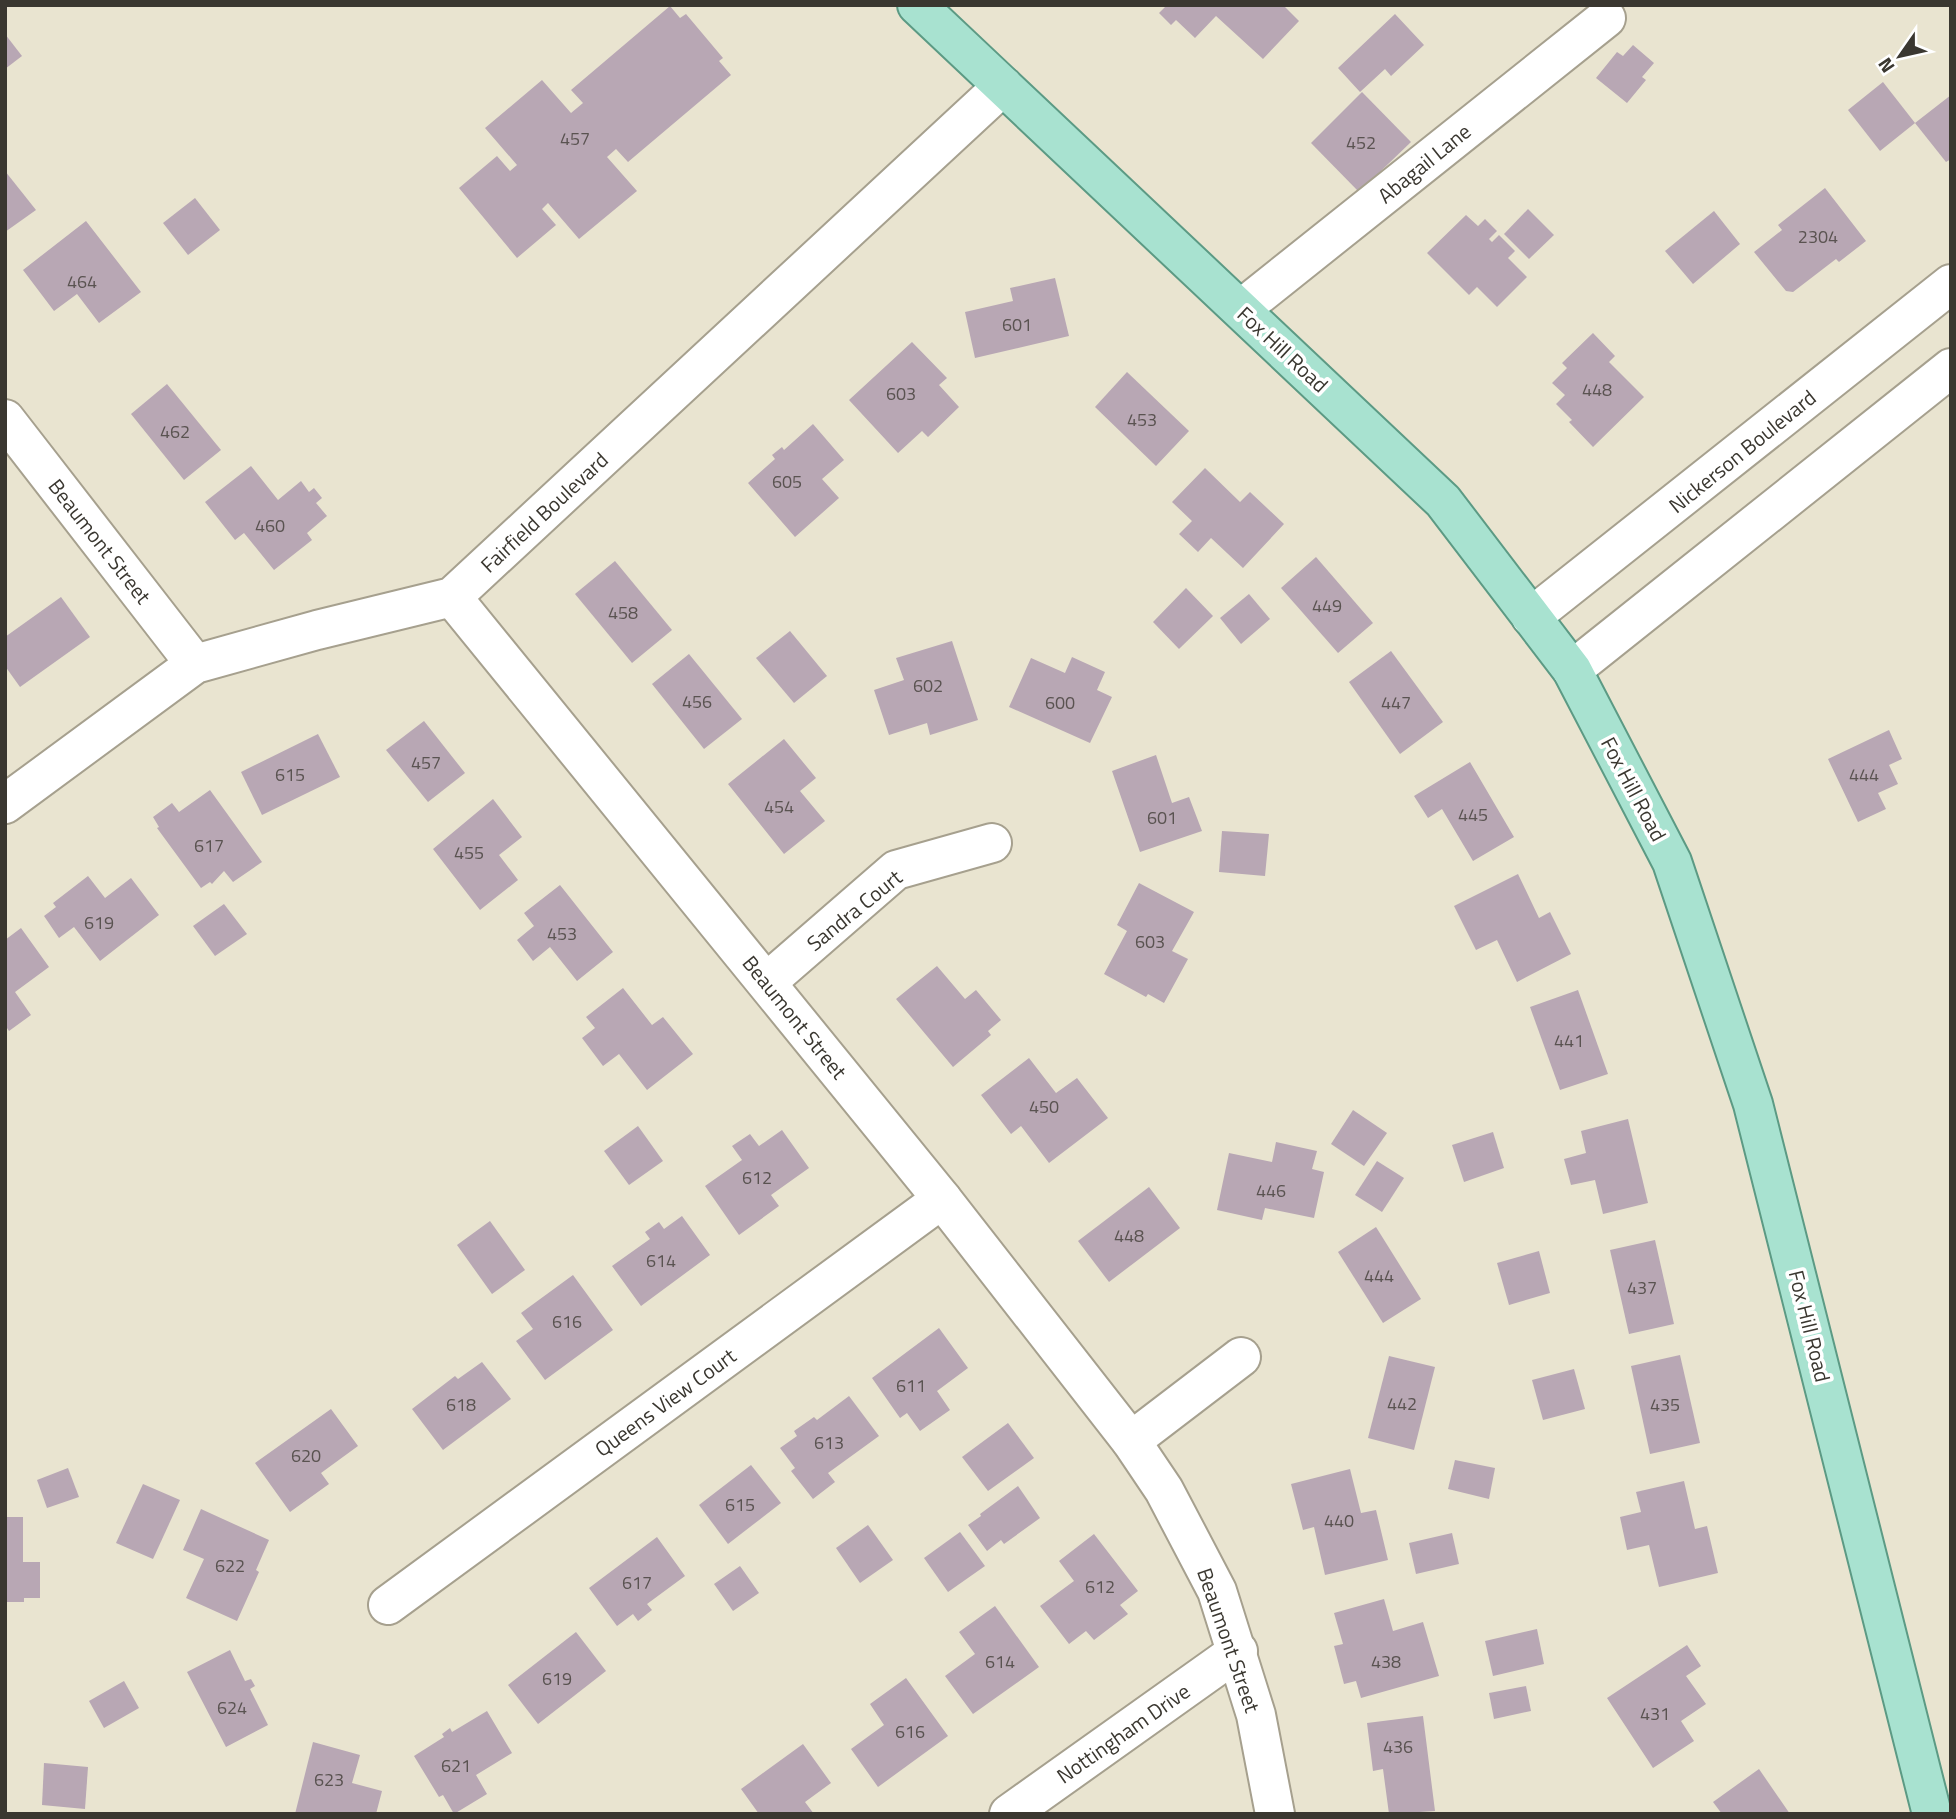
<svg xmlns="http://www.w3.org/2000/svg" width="1956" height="1819" viewBox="0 0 1956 1819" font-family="'Titillium Web',sans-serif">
<rect width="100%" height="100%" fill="#e9e4d0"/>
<!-- building -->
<g fill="#b8a7b4">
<polygon points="1163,5 1283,5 1299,21 1263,59 1216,16 1195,38 1176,20 1171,25 1159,13 1165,7"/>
<polygon points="670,6 680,18 686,14 723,58 719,61 731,75 628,162 616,149 607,157 637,191 579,239 548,203 542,209 556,225 517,258 459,188 497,156 510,171 517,165 485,128 542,80 571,113 583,103 571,90"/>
<polygon points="1395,14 1424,45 1391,76 1385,69 1360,92 1338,68"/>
<polygon points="5,34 22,56 5,69"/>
<polygon points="1633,45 1654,63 1642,77 1646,80 1627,103 1596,78 1617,52 1623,56"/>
<polygon points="1883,82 1915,123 1880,151 1848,110"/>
<polygon points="1362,92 1411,142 1359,192 1311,143"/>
<polygon points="1951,95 1951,159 1946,162 1915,123"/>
<polygon points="5,171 36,210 5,232"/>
<polygon points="1825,188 1866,241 1839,262 1836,259 1793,292 1786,291 1754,252 1782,230 1778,225"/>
<polygon points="195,198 220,230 188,255 163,223"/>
<polygon points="1528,209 1554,235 1529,259 1504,234"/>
<polygon points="1714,211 1740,244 1693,284 1665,251"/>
<polygon points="1466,215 1478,226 1485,219 1497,231 1489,239 1492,242 1499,235 1515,251 1508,258 1527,277 1497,307 1477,287 1469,295 1427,253"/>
<polygon points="86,221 141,292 99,323 77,294 54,311 23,270"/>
<polygon points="1055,278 1069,336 975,358 965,312 1013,301 1010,288"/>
<polygon points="1593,333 1615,356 1609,362 1644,397 1593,447 1569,422 1572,420 1556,404 1565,395 1552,383 1567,368 1562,363"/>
<polygon points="912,342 947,378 939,385 959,407 928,437 922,431 898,453 849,400"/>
<polygon points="1127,372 1189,431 1156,466 1095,407"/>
<polygon points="167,384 221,450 184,480 131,414"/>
<polygon points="813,424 844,460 822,479 839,498 795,537 748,483 775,459 772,455 782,447 784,450"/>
<polygon points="251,466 278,500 301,481 309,492 314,488 322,498 316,503 327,516 307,533 312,540 274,570 244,533 235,540 205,502"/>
<polygon points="1205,468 1240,502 1250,492 1284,524 1243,568 1211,538 1198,552 1179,534 1192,521 1172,502"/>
<polygon points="1316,557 1373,623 1338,653 1281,588"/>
<polygon points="615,561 672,630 632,663 575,594"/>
<polygon points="1186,588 1213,616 1179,649 1153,622"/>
<polygon points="1249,594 1270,619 1241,644 1220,618"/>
<polygon points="61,597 90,637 20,687 5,666 5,637"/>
<polygon points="790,631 827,676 794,703 756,658"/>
<polygon points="952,641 978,720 930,735 927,723 889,735 874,690 904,680 896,658"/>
<polygon points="1391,651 1443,722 1400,754 1349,682"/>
<polygon points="689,654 742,719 704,749 652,684"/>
<polygon points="1072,657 1105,672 1097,690 1112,697 1090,743 1009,707 1031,658 1065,673"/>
<polygon points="424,721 465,773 428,802 386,750"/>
<polygon points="1889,730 1902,759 1889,765 1898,784 1878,793 1886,809 1858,822 1828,759"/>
<polygon points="318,734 340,777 262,815 241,772"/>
<polygon points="784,739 816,778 800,791 825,821 784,854 728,784"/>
<polygon points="1156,755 1172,803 1189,797 1202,831 1140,852 1112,771"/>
<polygon points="1470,762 1514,837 1473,861 1442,809 1428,818 1414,796"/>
<polygon points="210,790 262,862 233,882 224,871 212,884 210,882 201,888 157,828 159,827 153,817 172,803 179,812"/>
<polygon points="493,799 522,837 499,855 518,880 480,910 433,849"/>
<polygon points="1222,831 1269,834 1265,876 1219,872"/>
<polygon points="1518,874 1539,918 1550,912 1571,954 1517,982 1497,940 1476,950 1454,906"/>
<polygon points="88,876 105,898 131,878 159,915 100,961 74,927 59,938 44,916 56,907 53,903"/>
<polygon points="1139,883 1194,912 1172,951 1188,959 1164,1003 1148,994 1146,997 1104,974 1127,931 1117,925"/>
<polygon points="560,885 613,952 577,981 550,947 533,961 517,940 534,926 524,913"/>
<polygon points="224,904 247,934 215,956 193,926"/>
<polygon points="21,928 49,967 15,992 31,1015 9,1031 5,1025 5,940"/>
<polygon points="937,966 965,999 976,990 1001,1020 988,1031 991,1035 953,1067 896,999"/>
<polygon points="623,988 652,1025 663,1017 693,1054 647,1090 619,1054 603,1066 582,1038 595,1028 586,1017"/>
<polygon points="1578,990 1608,1074 1560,1090 1530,1007"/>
<polygon points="1029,1058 1056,1093 1077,1078 1108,1118 1049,1163 1021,1126 1011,1134 981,1095"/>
<polygon points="1353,1110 1387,1133 1364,1166 1331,1144"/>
<polygon points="1628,1119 1648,1203 1603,1214 1595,1180 1571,1185 1564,1159 1586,1153 1581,1131"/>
<polygon points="638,1126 663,1161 629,1185 604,1151"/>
<polygon points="782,1130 809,1168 771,1195 779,1206 739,1235 705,1186 742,1160 732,1146 750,1134 759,1146"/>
<polygon points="1493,1132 1504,1168 1464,1182 1452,1145"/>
<polygon points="1276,1142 1317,1151 1312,1169 1324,1172 1314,1218 1265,1208 1262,1220 1217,1210 1229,1153 1272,1162"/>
<polygon points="1377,1161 1404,1178 1382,1212 1355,1195"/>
<polygon points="1149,1187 1180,1228 1109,1282 1078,1241"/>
<polygon points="682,1216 710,1255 641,1306 612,1266 650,1239 645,1232 659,1222 664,1229"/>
<polygon points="490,1221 525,1270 492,1294 457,1245"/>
<polygon points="1376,1227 1421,1299 1383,1323 1338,1252"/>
<polygon points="1655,1240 1674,1324 1629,1334 1610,1250"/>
<polygon points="1539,1251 1550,1293 1509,1305 1497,1263"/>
<polygon points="573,1275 613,1330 545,1380 516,1341 533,1329 521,1313"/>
<polygon points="939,1328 968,1368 937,1391 950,1410 920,1431 907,1413 900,1418 872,1378"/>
<polygon points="1680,1355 1700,1443 1650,1454 1631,1366"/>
<polygon points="1389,1356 1435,1367 1414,1450 1368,1438"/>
<polygon points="482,1362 511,1399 443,1450 412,1409 455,1376 458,1379"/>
<polygon points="1574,1369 1585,1409 1543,1420 1532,1380"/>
<polygon points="849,1396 879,1436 828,1473 835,1482 813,1499 791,1471 795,1468 780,1448 797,1436 794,1431 814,1417 817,1420"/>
<polygon points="331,1409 358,1446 321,1473 329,1484 290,1512 255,1463"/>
<polygon points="1008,1423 1034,1458 988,1491 962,1457"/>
<polygon points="1455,1460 1495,1468 1489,1499 1448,1489"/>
<polygon points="751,1465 781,1503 728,1544 699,1505"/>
<polygon points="68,1468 79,1497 47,1508 37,1480"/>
<polygon points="1350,1469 1361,1513 1376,1510 1388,1560 1325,1575 1314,1527 1303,1530 1291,1484"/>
<polygon points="1684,1481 1695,1529 1707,1526 1718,1573 1659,1587 1649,1545 1627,1550 1620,1517 1641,1512 1636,1492"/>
<polygon points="143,1484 180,1500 153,1559 116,1543"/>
<polygon points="1018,1486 1040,1518 1004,1544 1001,1540 987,1551 968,1525 981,1516 980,1514"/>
<polygon points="201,1509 269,1540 256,1570 259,1572 237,1621 186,1598 204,1559 183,1550"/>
<polygon points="5,1517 23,1517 23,1562 40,1562 40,1598 24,1598 24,1602 5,1602"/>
<polygon points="868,1525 893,1560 860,1583 836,1548"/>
<polygon points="960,1532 985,1566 948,1592 924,1558"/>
<polygon points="1452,1533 1459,1564 1416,1574 1409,1543"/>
<polygon points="1094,1534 1138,1591 1120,1605 1128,1614 1094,1640 1086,1631 1069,1644 1040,1606 1074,1581 1059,1561"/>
<polygon points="657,1537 685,1576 647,1604 652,1610 638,1621 633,1614 617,1626 589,1588"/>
<polygon points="740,1566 759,1593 733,1611 714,1584"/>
<polygon points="1384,1599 1393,1631 1423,1622 1439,1676 1361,1698 1356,1681 1344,1684 1334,1646 1343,1644 1334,1613"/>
<polygon points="995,1606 1039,1667 973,1714 945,1676 975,1654 959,1632"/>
<polygon points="1537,1629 1544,1664 1493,1676 1485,1641"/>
<polygon points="576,1632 606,1671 538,1724 508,1685"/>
<polygon points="1687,1645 1701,1666 1686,1676 1706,1704 1681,1721 1694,1741 1653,1768 1607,1698"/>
<polygon points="230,1650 245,1681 251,1679 255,1686 250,1689 268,1725 226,1747 187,1672"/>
<polygon points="906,1678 948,1736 878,1787 851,1749 884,1725 870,1704"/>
<polygon points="124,1681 139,1708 104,1728 89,1701"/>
<polygon points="1526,1686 1531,1711 1494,1719 1489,1693"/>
<polygon points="487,1711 512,1753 476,1775 487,1794 454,1814 443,1795 439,1797 414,1756 444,1737 442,1734 450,1728 452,1732"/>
<polygon points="1423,1716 1435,1811 1389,1814 1383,1769 1373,1771 1367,1723"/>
<polygon points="313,1742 360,1755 352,1783 382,1791 376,1814 295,1814"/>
<polygon points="803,1744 831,1783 805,1802 814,1814 759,1814 741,1789"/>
<polygon points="44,1763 88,1767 85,1809 42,1805"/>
<polygon points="1759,1769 1790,1814 1722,1814 1713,1802"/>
</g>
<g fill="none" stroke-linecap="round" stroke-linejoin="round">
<!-- minor casing -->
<g stroke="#a6a08e" stroke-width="42">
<g id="minor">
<polyline points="1241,309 1606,18"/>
<polyline points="5,419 195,664"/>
<polyline points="452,597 942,1199 1131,1441 1164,1490 1217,1591 1256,1715 1275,1814"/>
<polyline points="1531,617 1951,284"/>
<polyline points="1572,670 1951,368"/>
<polyline points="5,804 195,664 317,630 452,597 1003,86"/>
<polyline points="767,982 896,870 992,843"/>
<polyline points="1131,1441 1241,1357"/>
<polyline points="388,1605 942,1199"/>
<polyline points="1009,1814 1238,1651"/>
</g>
</g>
<!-- major casing -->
<g stroke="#5c9a84" stroke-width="42">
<polyline id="major" points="917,5 1443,501 1572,670 1672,862 1753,1104 1932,1814"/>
</g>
<!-- minor -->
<use href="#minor" stroke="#fff" stroke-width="38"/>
<!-- major -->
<use href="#major" stroke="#a8e2d0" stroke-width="38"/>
</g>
<g text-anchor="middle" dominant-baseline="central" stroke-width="7" stroke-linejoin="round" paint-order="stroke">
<!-- number labels -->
<g font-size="18" fill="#5a5351">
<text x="575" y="138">457</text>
<text x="1361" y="142">452</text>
<text x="1818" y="236">2304</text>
<text x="82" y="281">464</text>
<text x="1017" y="324">601</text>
<text x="1597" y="389">448</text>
<text x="901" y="393">603</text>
<text x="1142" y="419">453</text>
<text x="175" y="431">462</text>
<text x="787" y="481">605</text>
<text x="270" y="525">460</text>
<text x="1327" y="605">449</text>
<text x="623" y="612">458</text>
<text x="928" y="685">602</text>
<text x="697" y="701">456</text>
<text x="1060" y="702">600</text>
<text x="1396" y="702">447</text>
<text x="426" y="762">457</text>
<text x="290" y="774">615</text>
<text x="1864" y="774">444</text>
<text x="779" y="806">454</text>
<text x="1473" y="814">445</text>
<text x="1162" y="817">601</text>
<text x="209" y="845">617</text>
<text x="469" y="852">455</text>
<text x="99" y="922">619</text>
<text x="562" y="933">453</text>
<text x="1150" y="941">603</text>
<text x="1569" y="1040">441</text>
<text x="1044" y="1106">450</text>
<text x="757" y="1177">612</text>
<text x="1271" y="1190">446</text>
<text x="1129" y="1235">448</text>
<text x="661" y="1260">614</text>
<text x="1379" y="1275">444</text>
<text x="1642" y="1287">437</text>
<text x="567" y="1321">616</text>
<text x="911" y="1385">611</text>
<text x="1402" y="1403">442</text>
<text x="461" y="1404">618</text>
<text x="1665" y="1404">435</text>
<text x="829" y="1442">613</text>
<text x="306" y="1455">620</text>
<text x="740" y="1504">615</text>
<text x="1339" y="1520">440</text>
<text x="230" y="1565">622</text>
<text x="637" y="1582">617</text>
<text x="1100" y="1586">612</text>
<text x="1000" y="1661">614</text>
<text x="1386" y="1661">438</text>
<text x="557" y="1678">619</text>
<text x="232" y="1707">624</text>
<text x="1655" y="1713">431</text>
<text x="910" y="1731">616</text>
<text x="1398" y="1746">436</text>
<text x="456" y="1765">621</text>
<text x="329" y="1779">623</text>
</g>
<!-- street labels -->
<g font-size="21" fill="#3a3730" stroke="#fff">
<text transform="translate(1424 163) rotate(-39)">Abagail Lane</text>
<text transform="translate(1283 349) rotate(43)">Fox Hill Road</text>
<text transform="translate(1742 451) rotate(-39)">Nickerson Boulevard</text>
<text transform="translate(544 512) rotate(-43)">Fairfield Boulevard</text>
<text transform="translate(100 541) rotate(52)">Beaumont Street</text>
<text transform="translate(1634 789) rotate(62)">Fox Hill Road</text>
<text transform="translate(854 910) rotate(-39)">Sandra Court</text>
<text transform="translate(795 1017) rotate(51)">Beaumont Street</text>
<text transform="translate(1810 1326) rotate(76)">Fox Hill Road</text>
<text transform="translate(665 1402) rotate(-36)">Queens View Court</text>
<text transform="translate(1229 1640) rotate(71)">Beaumont Street</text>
<text transform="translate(1123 1733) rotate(-35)">Nottingham Drive</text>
</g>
</g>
<!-- border -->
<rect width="1956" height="1819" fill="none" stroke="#3a3730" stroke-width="14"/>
<!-- north arrow -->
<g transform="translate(1900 56) rotate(236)" stroke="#ffffff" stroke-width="5" paint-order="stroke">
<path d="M0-5L12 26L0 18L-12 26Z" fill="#3a3730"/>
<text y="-10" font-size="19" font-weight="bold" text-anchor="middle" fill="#3a3730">N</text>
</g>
</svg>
